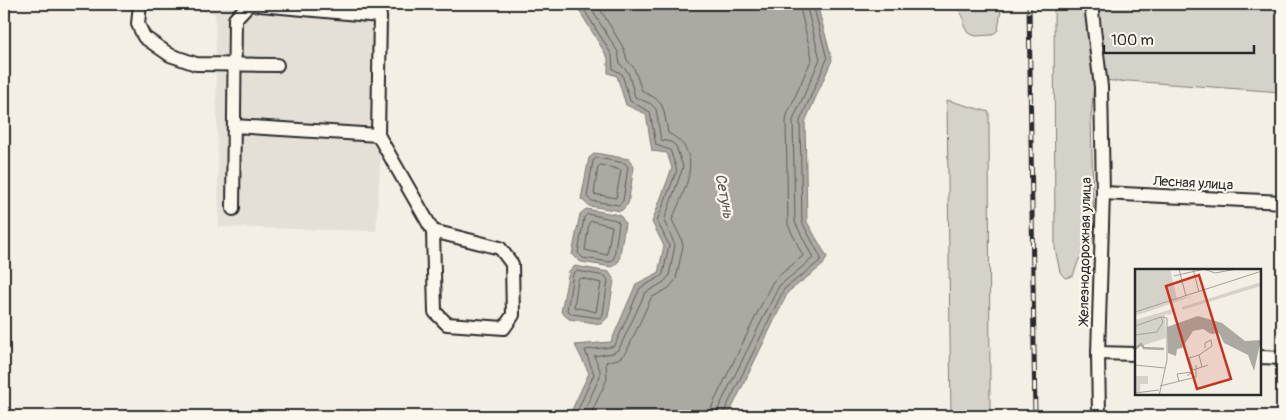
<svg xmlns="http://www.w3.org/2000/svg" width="1286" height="420" viewBox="0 0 1286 420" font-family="Pangolin,sans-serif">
<rect width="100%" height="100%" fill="#f3efe4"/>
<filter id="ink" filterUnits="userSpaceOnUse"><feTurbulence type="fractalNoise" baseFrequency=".02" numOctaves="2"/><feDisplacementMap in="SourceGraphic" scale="10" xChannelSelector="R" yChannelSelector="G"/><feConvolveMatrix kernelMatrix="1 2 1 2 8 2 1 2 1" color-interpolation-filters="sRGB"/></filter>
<g filter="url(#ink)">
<!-- built -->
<polygon fill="#e4e0d6" points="153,4 377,4 390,7 376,231 219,227 215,13 152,7"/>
<!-- green -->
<g fill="#d5d2c9" stroke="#807e7a">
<polygon points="956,4 1002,4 998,30 992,35 976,36 968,33 964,26 964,19"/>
<polygon points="1054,4 1282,4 1282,92 1128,81 1117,82 1101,79 1094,84 1091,118 1094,231 1090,247 1085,255 1079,259 1073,276 1065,278 1060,272 1055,248"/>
<polygon points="947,100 989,112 990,416 951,416"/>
</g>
<!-- water -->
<g fill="#aca9a2" stroke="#787772">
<polygon points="565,4 817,4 832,60 805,122 807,222 827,257 823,265 788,292 728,416 569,416 589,373 575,345 611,342 636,284 658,273 664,246 652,222 672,168 667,153 652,151 646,114 626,105 617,76 608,73 608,58 579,10"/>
<polygon points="595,153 629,159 634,167 628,204 621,211 589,206 581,199 589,158"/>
<polygon points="586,209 620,215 625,223 619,261 612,267 581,262 572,255 580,214"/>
<polygon points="575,266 609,272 614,280 608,317 601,324 569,319 561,312 569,271"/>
</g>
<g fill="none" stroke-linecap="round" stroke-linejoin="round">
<!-- shore -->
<g stroke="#5f5d5b" stroke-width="1">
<polygon points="597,158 625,163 628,167 623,201 619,205 592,201 587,197 593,161"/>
<polygon points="601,165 621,170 616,198 594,194 598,167"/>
<polygon points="588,214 616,220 619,223 614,258 611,262 583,258 578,253 584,218"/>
<polygon points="592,221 612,226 607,255 585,250 589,223"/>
<polygon points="577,271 605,276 608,280 603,314 600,318 572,314 567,310 573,274"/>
<polygon points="581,278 601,283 596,312 574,307 578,280"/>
<polyline points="575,416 594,374 585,350 611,347 615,345 640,288 660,277 663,274 669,245 657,221 677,170 670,150 656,145 650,112 630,101 622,74 613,69 612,55 583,8 577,4"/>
<polyline points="582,416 600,376 600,370 594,356 613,353 619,349 645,293 664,282 669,276 675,245 664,221 683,167 676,146 671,142 661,140 656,109 651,104 635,97 628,72 620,64 618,52 588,4"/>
<path d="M590,416L607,379L606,362L618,359L626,353L651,298L669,288L676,279L683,246L681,238L672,220C684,190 707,153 668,133L664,111L661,104L655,98L642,91L634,68L627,60L624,49L597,4"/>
<polyline points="710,416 712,406 772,283 776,278 803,256 788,225 786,122 787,115 812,58 799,4"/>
<polyline points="717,416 718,409 779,286 813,258 795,222 793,120 820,59 806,4"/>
<polyline points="723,416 724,412 784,289 819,262 821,258 802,222 800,121 827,59 813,4"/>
</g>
<!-- minor casing -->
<g stroke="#2b2b2b" stroke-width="16">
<g id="minor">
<polyline points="140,4 138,24 144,37 170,55 196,64 277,65"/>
<polyline points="1091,4 1101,87 1103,193 1098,353 1099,416"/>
<polyline points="378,135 433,231 435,312 447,324 504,328 513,315 512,264 500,248 433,231"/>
<polyline points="1103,193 1282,202"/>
<polyline points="233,209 235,19 249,4 380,16 378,135 234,126"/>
<polyline points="1098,353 1136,354"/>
<polyline points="1260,357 1282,358"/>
</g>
</g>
<!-- minor -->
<use href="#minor" stroke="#fbf7ec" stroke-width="12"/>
<!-- rail casing -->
<g stroke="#2b2b2b" stroke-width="5">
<polyline id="rail" points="1029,4 1035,416"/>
</g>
<!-- rail -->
<use href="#rail" stroke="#fbf7ec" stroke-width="3" stroke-dasharray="9" stroke-linecap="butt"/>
</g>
</g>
<g text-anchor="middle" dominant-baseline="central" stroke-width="4.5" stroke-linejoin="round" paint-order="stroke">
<!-- street labels -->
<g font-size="14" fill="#2b2b2b" stroke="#fbf7ec">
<text transform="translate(1193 183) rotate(3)">Лесная улица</text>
<text transform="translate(1085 251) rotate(-89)">Железнодорожная улица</text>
</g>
<!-- water labels -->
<g font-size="15" font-style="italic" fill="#585755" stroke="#fbf7ec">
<text transform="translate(724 196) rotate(79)">Сетунь</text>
</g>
</g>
<!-- overview -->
<g transform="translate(1135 269)">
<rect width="126" height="126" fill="#f3efe4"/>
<path d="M0,0H35L42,30L58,27L0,47ZM126,13V17L47,41V38ZM41,39L35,46L30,45L31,69L0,79V51ZM0,107H13V115H5V123H0Z" fill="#d5d2c9"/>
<path d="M63,47L87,54L110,72L126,71L119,102L113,86L89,74L84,64L76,65L68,60L58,62L47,79L42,80L41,87L33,84L32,58Z" fill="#aca9a2"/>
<path fill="none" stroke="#aca9a2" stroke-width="2.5" d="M0,80L6,75L9,79L29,80"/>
<path fill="none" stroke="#a3a19a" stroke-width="1" d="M44,0L51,27M58,0L64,23M39,7L69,0L80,4L102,0M0,43L127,2M0,57L26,48L32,49V91L24,127M0,66L22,63L28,53L26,48M64,86L77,77L76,71L70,74V79M0,96L30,99M67,98L64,86L54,89L58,101L73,96M44,112L42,105L57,103L52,107M25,117L61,108V96M0,124L24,121"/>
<path fill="#c8321e" fill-opacity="0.15" stroke="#c8321e" stroke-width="2.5" d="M64,6L96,110L62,120L31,17Z"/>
<rect width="126" height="126" fill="none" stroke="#2b2b2b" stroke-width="2.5"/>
</g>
<!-- margin -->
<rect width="1286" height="420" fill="none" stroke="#fbf7ec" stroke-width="20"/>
<rect x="10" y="10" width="1266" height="400" fill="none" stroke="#2b2b2b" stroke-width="2" filter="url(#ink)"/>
<!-- scale -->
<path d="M1104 45v8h150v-8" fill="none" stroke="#2b2b2b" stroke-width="2.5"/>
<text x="1111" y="45" font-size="15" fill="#2b2b2b" stroke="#fbf7ec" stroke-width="4" paint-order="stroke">100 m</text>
</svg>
